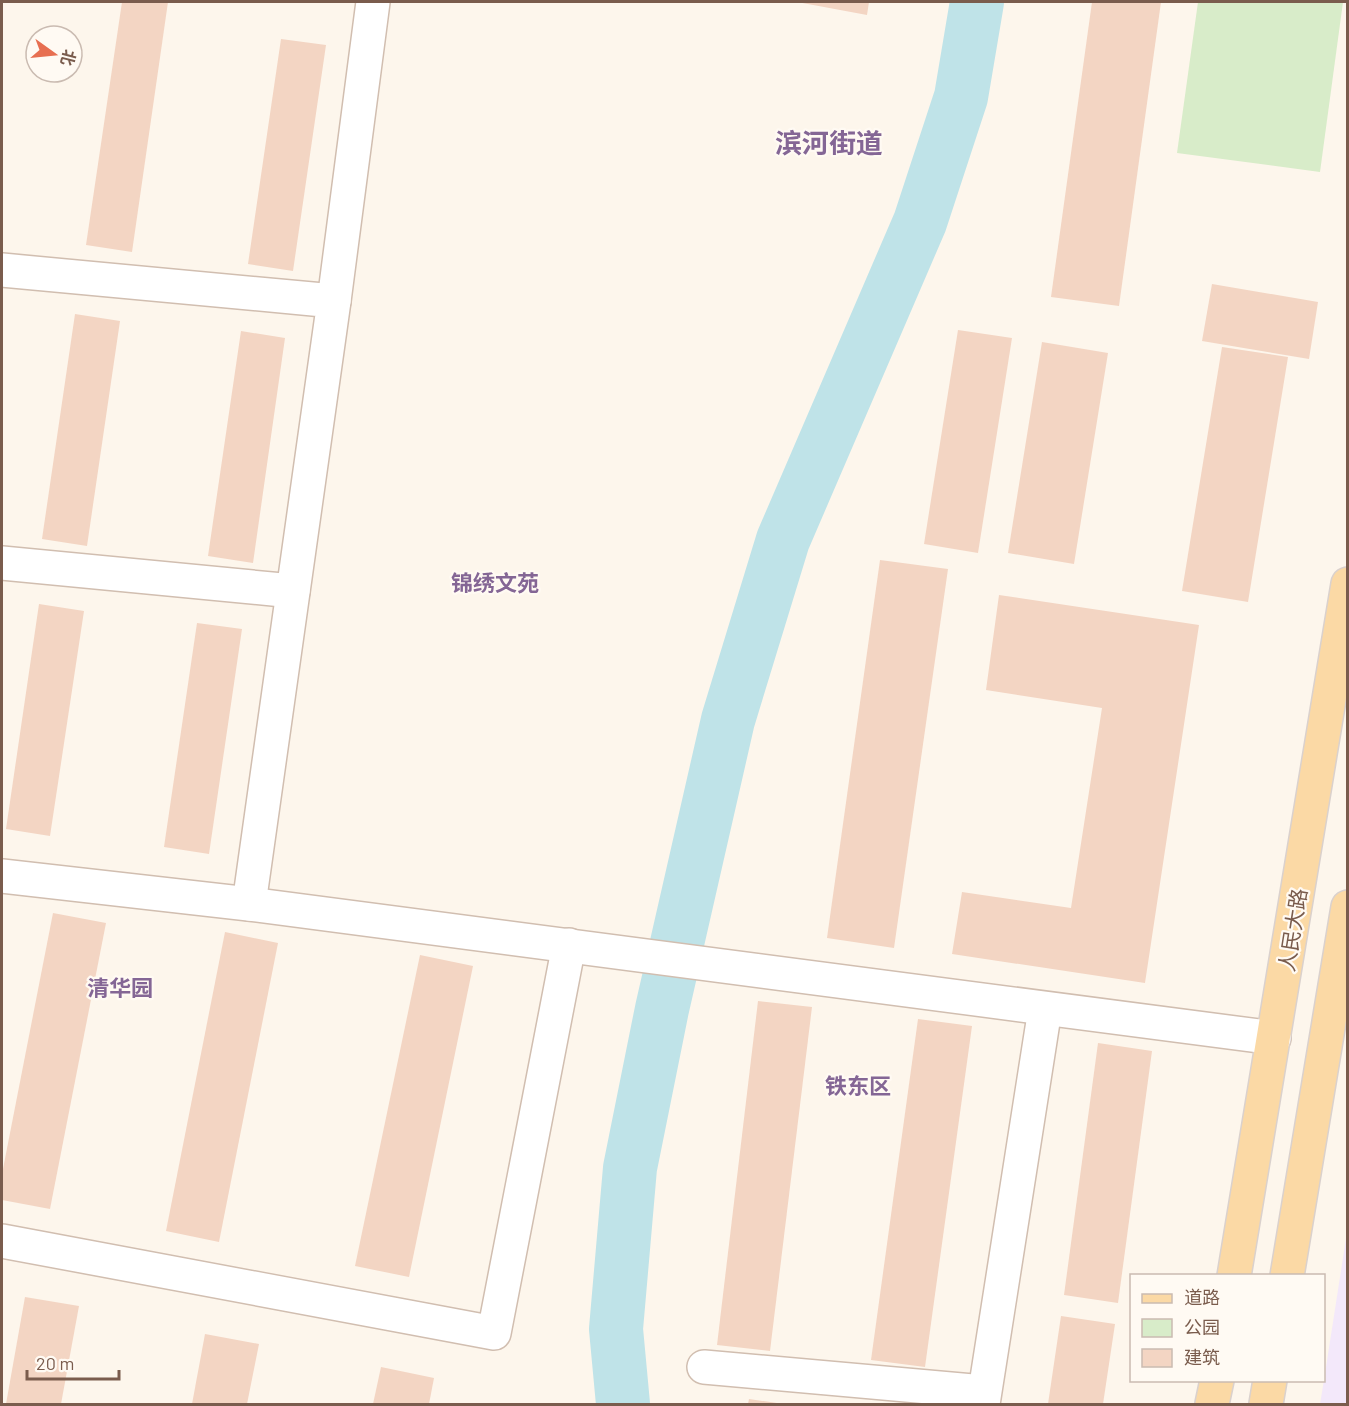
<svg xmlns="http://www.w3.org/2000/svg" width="1349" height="1406" viewBox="0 0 1349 1406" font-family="Barlow,'Noto Sans SC',sans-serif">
<rect width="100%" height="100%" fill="#fdf6ec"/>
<!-- education -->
<polygon fill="#f3e8fa" points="1347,1232 1347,1404 1320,1404 1324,1380"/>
<!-- green -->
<polygon fill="#d8ecc9" points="1198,2 1343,2 1320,172 1177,153"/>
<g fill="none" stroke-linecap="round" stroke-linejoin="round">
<!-- river -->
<polyline stroke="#bfe3e8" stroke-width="54" points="623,1404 616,1329 630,1168 662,1009 728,720 783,540 920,222 961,97 977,2"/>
</g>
<!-- building -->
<g fill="#f3d5c3">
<polygon points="122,2 168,2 132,252 86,245"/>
<polygon points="797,2 869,2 867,15"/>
<polygon points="1092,2 1161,2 1119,306 1051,297"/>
<polygon points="281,39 326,45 293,271 248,264"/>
<polygon points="1212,284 1318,302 1309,359 1202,341"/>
<polygon points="75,314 120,321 87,546 42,539"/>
<polygon points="958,330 1012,338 978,553 924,544"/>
<polygon points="241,331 285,338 253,563 208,556"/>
<polygon points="1042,342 1108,353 1074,564 1008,553"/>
<polygon points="1222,347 1288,357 1248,602 1182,591"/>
<polygon points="880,560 948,569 894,948 827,938"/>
<polygon points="999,595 1199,625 1145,983 952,954 962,892 1071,908 1102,708 986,690"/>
<polygon points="39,604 84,611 50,836 6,829"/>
<polygon points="197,623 242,629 209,854 164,847"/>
<polygon points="53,913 106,923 50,1209 2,1200 2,1174"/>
<polygon points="225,932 278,943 219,1242 166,1231"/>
<polygon points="420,955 473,966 409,1277 355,1266"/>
<polygon points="758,1001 812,1007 770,1351 717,1345"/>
<polygon points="918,1019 972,1026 925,1367 871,1360"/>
<polygon points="1098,1043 1152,1051 1118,1303 1064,1295"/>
<polygon points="25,1297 79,1306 61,1404 6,1404"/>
<polygon points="1061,1316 1115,1324 1103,1404 1048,1404"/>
<polygon points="205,1334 259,1344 247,1404 192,1404"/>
<polygon points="381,1367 434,1378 429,1404 373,1404"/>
<polygon points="749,1399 777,1403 777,1404 748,1404"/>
</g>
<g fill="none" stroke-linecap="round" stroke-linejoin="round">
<!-- street casing -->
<g stroke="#d1beb0" stroke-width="36">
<g id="street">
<polyline points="2,270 334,301 249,904"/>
<polyline points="334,301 373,2"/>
<polyline points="2,563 293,591"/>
<polyline points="2,876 249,904 1274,1038"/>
<polyline points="2,1241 494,1333 569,945"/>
<polyline points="704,1367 984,1392"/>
<polyline points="983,1404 1045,1009"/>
</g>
</g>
<!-- primary casing -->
<g stroke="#dad1cd" stroke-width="36">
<g id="primary">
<polyline points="1234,1276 1348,584"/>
<polyline points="1287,1276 1348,907"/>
<polyline points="1212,1404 1217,1380"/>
<polyline points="1266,1404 1270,1380"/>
</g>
</g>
<!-- street -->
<use href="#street" stroke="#fff" stroke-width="33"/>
<!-- primary -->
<use href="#primary" stroke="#fbd9a5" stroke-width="33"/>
</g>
<g text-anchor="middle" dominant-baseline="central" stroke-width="4.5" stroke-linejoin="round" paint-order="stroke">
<!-- street labels -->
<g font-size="21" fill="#7a5c4d" stroke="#fffaf3">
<text transform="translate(1292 930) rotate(-81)">人民大路</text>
</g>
<!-- neighbourhood labels -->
<g font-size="22" font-weight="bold" fill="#846695" stroke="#fffaf3">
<text x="495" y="582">锦绣文苑</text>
<text x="120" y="987">清华园</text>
<text x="858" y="1085">铁东区</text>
</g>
<!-- district labels -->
<g font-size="27" font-weight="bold" fill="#846695" stroke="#fffaf3">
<text x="829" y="142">滨河街道</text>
</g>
</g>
<!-- border -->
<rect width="1349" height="1406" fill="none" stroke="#7a5c4d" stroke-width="6"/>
<!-- legend -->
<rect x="1130" y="1274" width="195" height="108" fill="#fffaf3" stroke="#cabbb1" stroke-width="1.5"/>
<rect x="1142" y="1294" width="30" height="9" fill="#fbd9a5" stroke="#cabbb1" stroke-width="1.5"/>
<text x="1184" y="1304" font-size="18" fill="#7a5c4d">道路</text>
<rect x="1142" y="1319" width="30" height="18" fill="#d8ecc9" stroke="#cabbb1" stroke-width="1.5"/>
<text x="1184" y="1334" font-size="18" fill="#7a5c4d">公园</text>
<rect x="1142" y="1349" width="30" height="18" fill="#f3d5c3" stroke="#cabbb1" stroke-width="1.5"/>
<text x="1184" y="1364" font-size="18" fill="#7a5c4d">建筑</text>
<!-- north arrow -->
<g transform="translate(54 54) rotate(105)"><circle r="28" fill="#fffaf3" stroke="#cabbb1" stroke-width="1.5"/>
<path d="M0-4.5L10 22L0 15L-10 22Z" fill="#e76f51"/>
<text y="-9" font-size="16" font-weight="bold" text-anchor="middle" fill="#7a5c4d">北</text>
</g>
<!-- scale -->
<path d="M27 1370v9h92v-9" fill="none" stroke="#7a5c4d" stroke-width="3"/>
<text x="36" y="1370" font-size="18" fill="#7a5c4d" stroke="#fffaf3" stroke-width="4.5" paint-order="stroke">20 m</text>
</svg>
